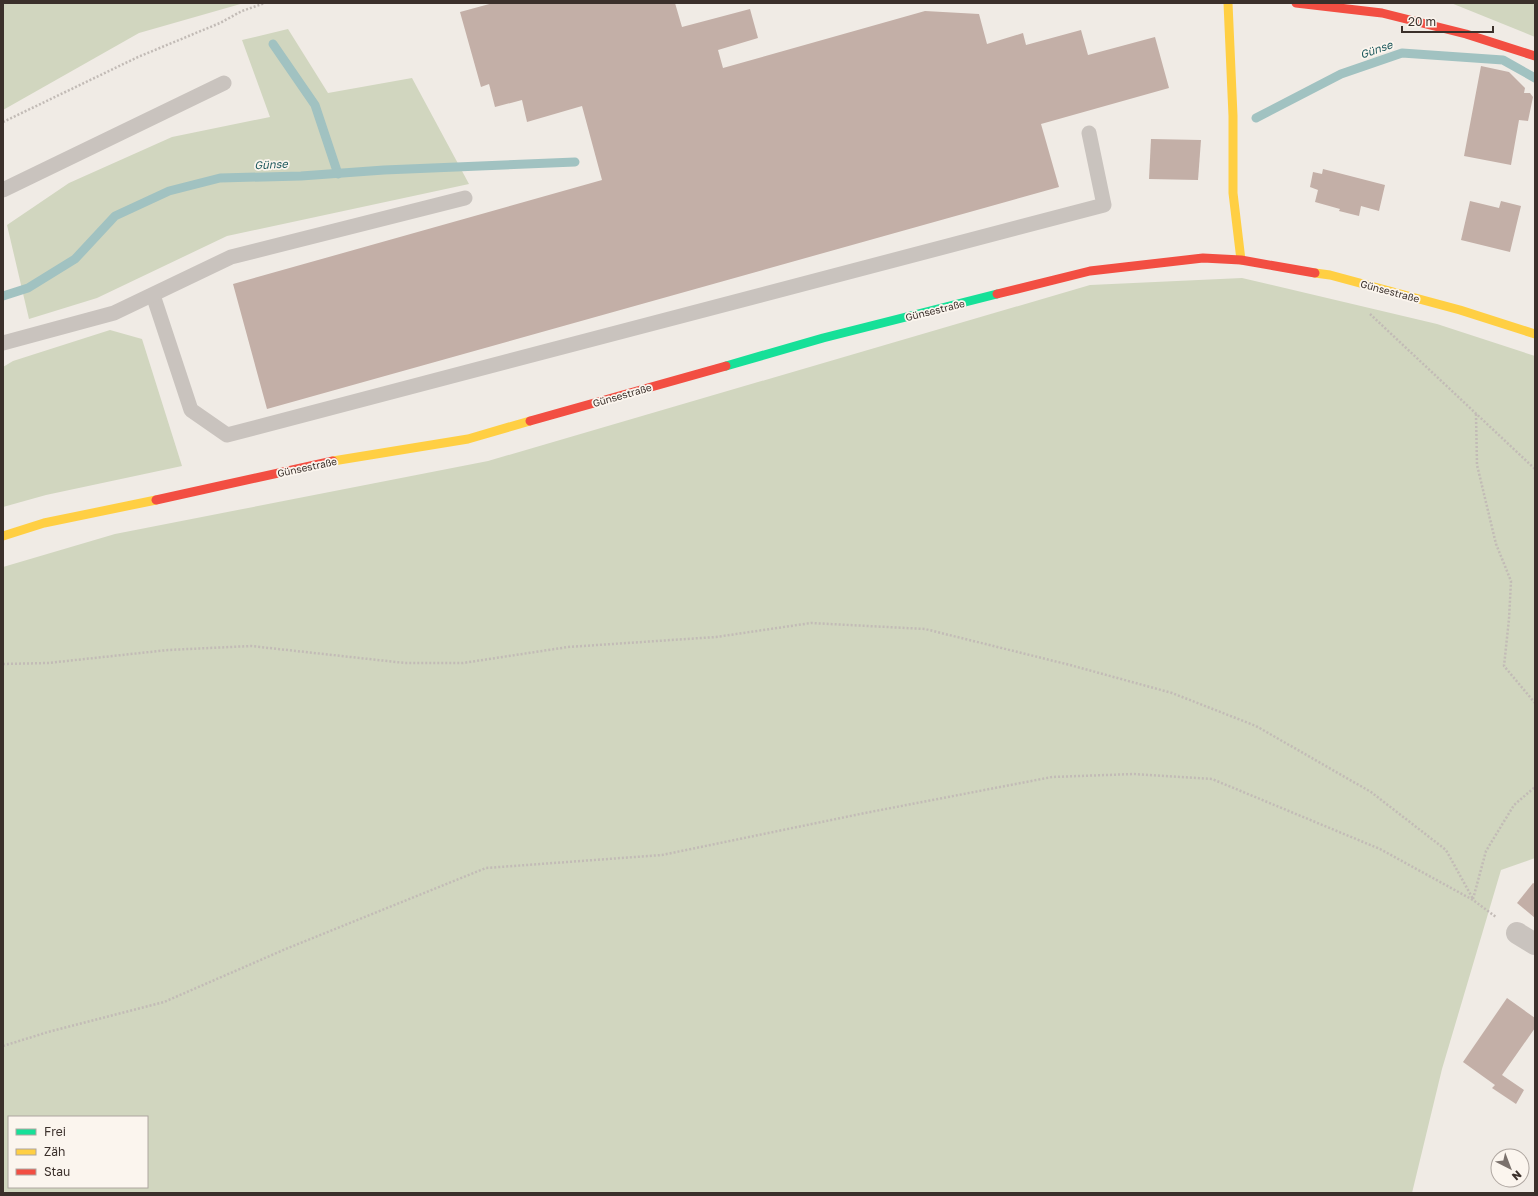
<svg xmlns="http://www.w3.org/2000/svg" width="1538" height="1196" viewBox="0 0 1538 1196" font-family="'Golos Text',sans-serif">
<rect width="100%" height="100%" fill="#f0ebe5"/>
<!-- green -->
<g fill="#d1d6bf" fill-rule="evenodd">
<polygon points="3,3 244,3 139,33 3,110"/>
<polygon points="1451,3 1535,3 1535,37"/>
<polygon points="288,29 328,93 412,78 469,184 227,236 97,298 29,319 7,225 69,183 172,137 270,117 242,40"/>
<path d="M1242,278L1437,324L1535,356V858L1501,870L1442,1069L1412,1193H3V567L115,534L488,461L1090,285ZM9,1117H147V1187H9Z"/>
<polygon points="110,330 142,339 182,466 46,495 3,507 3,367 13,361"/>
</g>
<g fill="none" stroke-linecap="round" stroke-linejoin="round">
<!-- stream -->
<g stroke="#a1c2c1" stroke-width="9">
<polyline points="273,44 315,105 338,174"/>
<polyline points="1256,118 1341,74 1402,53 1503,60 1535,78"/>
<polyline points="3,296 28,288 75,259 115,216 169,191 220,178 301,176 384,170 575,162"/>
</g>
</g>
<!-- building -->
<g fill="#c3afa7">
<polygon points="493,3 675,3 682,27 750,9 758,38 718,50 723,68 925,11 979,14 987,44 1023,33 1026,45 1081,30 1088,55 1155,37 1169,88 1041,124 1059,187 267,409 233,284 602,180 582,106 527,122 522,100 495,107 489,84 481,87 460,12"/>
<polygon points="1481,66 1509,72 1525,88 1524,93 1530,93 1533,97 1528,121 1519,120 1511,165 1464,156"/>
<polygon points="1151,139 1201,140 1198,180 1149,179"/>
<polygon points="1323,169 1385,185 1379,211 1361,206 1359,216 1339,211 1340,209 1315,202 1318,190 1310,187 1313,172 1322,174"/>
<polygon points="1470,201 1499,208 1501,201 1521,206 1510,252 1461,240"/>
<polygon points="1533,883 1535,884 1535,918 1517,903"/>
<polygon points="1507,998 1535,1018 1535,1028 1502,1075 1524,1090 1516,1104 1492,1088 1495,1085 1463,1062"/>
</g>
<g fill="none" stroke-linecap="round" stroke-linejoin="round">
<!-- path -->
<g stroke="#c2bbb6" stroke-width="2.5" stroke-dasharray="2 2" stroke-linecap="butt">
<polyline points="3,122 138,57 220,23 242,11 265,3"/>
<polyline points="1370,314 1535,469"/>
<polyline points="1476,414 1477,465 1496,544 1511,581 1509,619 1504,666 1535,703"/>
<polyline points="3,664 48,663 168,650 251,646 405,663 463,663 568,647 716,637 811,623 925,629 1070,665 1172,693 1256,726 1371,792 1446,850 1473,899"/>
<polyline points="1473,899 1486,851 1514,805 1535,787"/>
<polyline points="3,1046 48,1032 164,1002 288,948 486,868 662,855 865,813 1052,777 1134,774 1212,779 1380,849 1473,900 1496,917"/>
</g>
<!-- lane -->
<g stroke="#c9c3be" stroke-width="15">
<polyline points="3,190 224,83"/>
<polyline points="153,295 191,410 227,435 1104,205 1089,133"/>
<polyline points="3,343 114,313 231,257 465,198"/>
</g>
<!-- street -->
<polyline stroke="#c9c3be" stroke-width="22" points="1517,933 1535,944"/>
<!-- fast -->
<polyline stroke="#16e098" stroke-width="9" points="726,366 823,338 997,294"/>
<!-- slow -->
<g stroke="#ffcf43" stroke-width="9">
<polyline points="1228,3 1233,116 1233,193 1241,260"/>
<polyline points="1315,273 1330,275 1460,310 1535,334"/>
<polyline points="333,461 468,439 530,421"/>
<polyline points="3,536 44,523 156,500"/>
</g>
<!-- jam -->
<g stroke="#f24e42" stroke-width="9">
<polyline points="1296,3 1382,13 1466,34 1535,56"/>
<polyline points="997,294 1090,271 1203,258 1241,260 1315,273"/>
<polyline points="530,421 726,366"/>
<polyline points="156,500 333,461"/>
</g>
</g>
<g text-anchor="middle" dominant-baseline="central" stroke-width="3.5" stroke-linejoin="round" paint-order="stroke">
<!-- street labels -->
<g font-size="10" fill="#3b302b" stroke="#fbf5ee">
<text transform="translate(1390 291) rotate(15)">Günsestraße</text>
<text transform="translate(935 310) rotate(-14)">Günsestraße</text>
<text transform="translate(622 395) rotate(-16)">Günsestraße</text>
<text transform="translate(307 467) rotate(-12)">Günsestraße</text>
</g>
<!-- water labels -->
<g font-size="11" font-style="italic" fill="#1f5a5e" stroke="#fbf5ee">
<text transform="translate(1376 49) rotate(-19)">Günse</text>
<text transform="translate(271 164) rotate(-3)">Günse</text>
</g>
</g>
<!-- border -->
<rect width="1538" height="1196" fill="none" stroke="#3b302b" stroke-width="8"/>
<!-- legend -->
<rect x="8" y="1116" width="140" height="72" fill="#fbf5ee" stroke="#aea6a0"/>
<rect x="16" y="1129" width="20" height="6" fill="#16e098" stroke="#aea6a0"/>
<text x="44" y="1136" font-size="12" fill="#3b302b">Frei</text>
<rect x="16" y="1149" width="20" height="6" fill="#ffcf43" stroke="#aea6a0"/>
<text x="44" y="1156" font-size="12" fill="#3b302b">Zäh</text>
<rect x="16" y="1169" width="20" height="6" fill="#f24e42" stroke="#aea6a0"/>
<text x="44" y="1176" font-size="12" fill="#3b302b">Stau</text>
<!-- north arrow -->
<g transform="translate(1510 1168) rotate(138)"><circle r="19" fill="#fbf5ee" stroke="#aea6a0"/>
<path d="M0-3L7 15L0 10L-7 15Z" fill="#7a716c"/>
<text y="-6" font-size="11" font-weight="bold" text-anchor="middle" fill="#3b302b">N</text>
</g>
<!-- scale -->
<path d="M1402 26v6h91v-6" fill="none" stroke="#3b302b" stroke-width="2"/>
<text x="1408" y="26" font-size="12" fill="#3b302b" stroke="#fbf5ee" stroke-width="3" paint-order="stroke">20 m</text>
</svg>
